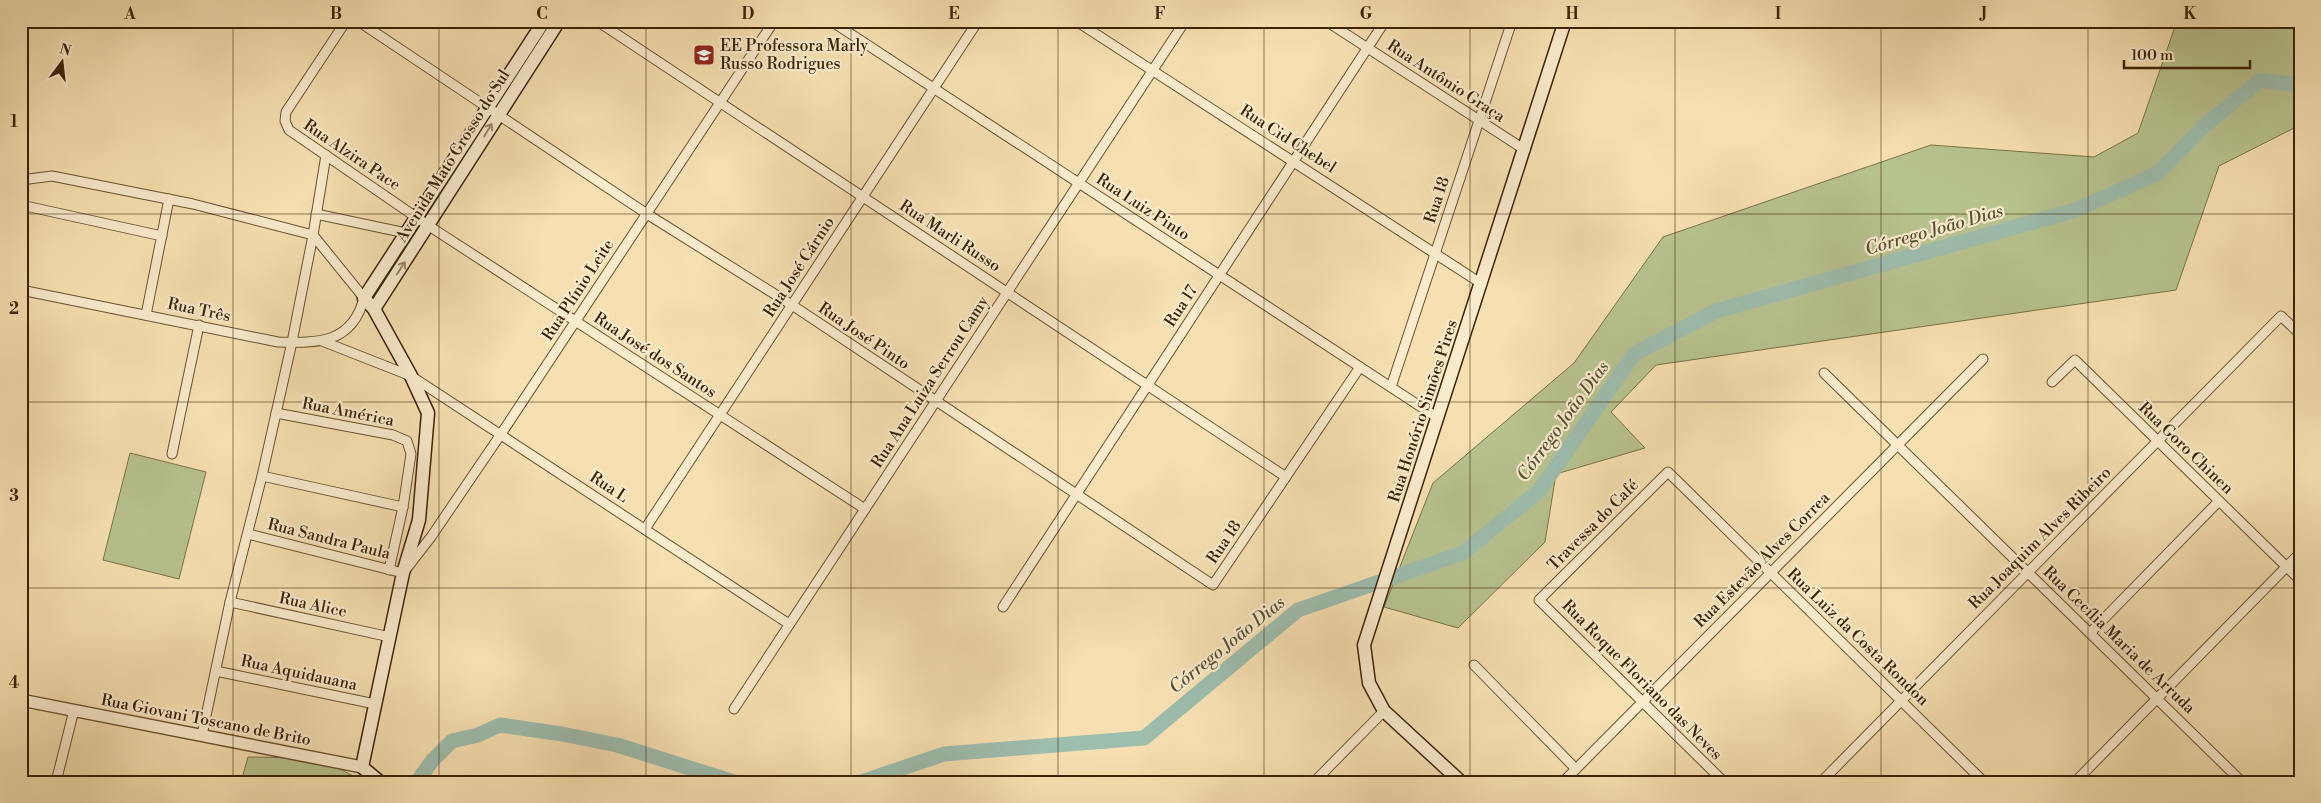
<svg xmlns="http://www.w3.org/2000/svg" width="2321" height="803" viewBox="0 0 2321 803" font-family="'Libre Bodoni',serif">
<rect width="100%" height="100%" fill="#f6e0b1"/>
<filter id="stains"><feTurbulence type="fractalNoise" baseFrequency=".004" numOctaves="4"/><feColorMatrix values="0 0 0 0 .2 0 0 0 0 .09 0 0 0 0 .02 0 0 0 .5 -.17"/></filter>
<radialGradient id="worn" r=".72"><stop offset=".6" stop-color="#630" stop-opacity="0"/><stop offset="1" stop-color="#630" stop-opacity=".3"/></radialGradient>
<!-- green -->
<g fill="#b7c38f" stroke="#797349">
<polygon points="2177,21 2300,21 2300,125 2219,166 2176,290 1656,365 1611,412 1645,448 1556,474 1545,542 1458,628 1384,607 1433,483 1574,363 1663,237 1931,145 2094,157 2138,133"/>
<polygon points="130,453 206,472 179,579 103,560"/>
<polygon points="248,757 320,758 364,782 241,782"/>
</g>
<g fill="none" stroke-linecap="round" stroke-linejoin="round">
<!-- river -->
<g stroke="#9dbdad" stroke-width="15">
<polyline points="417,782 432,761 452,741 478,735 500,725 562,734 617,745 734,782"/>
<polyline points="861,782 944,754 1144,738 1298,610 1463,553 1539,491 1634,354 1716,311 2076,210 2158,173 2204,126 2260,80 2300,85"/>
</g>
<!-- minor casing -->
<g stroke="#6a522e" stroke-width="11">
<g id="minor">
<polyline points="346,21 286,112 285,121 289,130 429,226 865,509"/>
<polyline points="358,21 647,214 792,305 1213,585 1360,367"/>
<polyline points="597,21 1286,477"/>
<polyline points="831,21 1438,418"/>
<polyline points="1076,21 1482,284"/>
<polyline points="1326,21 1525,150"/>
<path d="M21,180L52,176L193,204L313,235L364,298C352,344 318,343 278,342L21,290"/>
<polyline points="21,205 162,236"/>
<polyline points="316,214 406,233"/>
<polyline points="146,315 169,199"/>
<polyline points="322,341 411,376 789,624"/>
<polyline points="1824,373 2242,782"/>
<polyline points="2052,382 2075,360 2300,580"/>
<polyline points="1391,387 1512,21"/>
<polyline points="276,413 393,435 407,441 411,454 403,507"/>
<polyline points="172,454 199,325"/>
<polyline points="262,476 403,507 389,570"/>
<polyline points="645,529 978,21"/>
<polyline points="248,534 403,573 431,537 501,434 774,21"/>
<polyline points="230,602 390,637"/>
<polyline points="1003,607 1385,21"/>
<polyline points="2090,633 2219,501"/>
<polyline points="1474,665 1576,769"/>
<polyline points="216,671 375,704"/>
<polyline points="734,709 1185,21"/>
<polyline points="202,735 230,602 262,476 292,342 313,235 326,155"/>
<polyline points="56,782 74,710"/>
<polyline points="1314,782 1384,711"/>
<polyline points="1563,782 1983,359"/>
<polyline points="1724,782 1539,600 1668,472 1984,782"/>
<polyline points="1821,782 2281,316 2300,334"/>
<polyline points="2075,782 2300,553"/>
</g>
</g>
<!-- tertiary casing -->
<g stroke="#6a522e" stroke-width="14">
<polyline id="tertiary" points="21,700 362,767"/>
</g>
<!-- secondary casing -->
<g stroke="#3b2303" stroke-width="15">
<g id="secondary">
<polyline points="374,309 559,21"/>
<polyline points="380,782 362,767 403,573 419,520 428,413 411,376 374,309 364,298 544,21"/>
<polyline points="1461,782 1384,711 1369,683 1364,645 1565,21"/>
</g>
</g>
<!-- minor -->
<use href="#minor" stroke="#f9ebcc" stroke-width="9"/>
<!-- tertiary -->
<use href="#tertiary" stroke="#f9ebcc" stroke-width="11"/>
<!-- secondary -->
<use href="#secondary" stroke="#f9ebcc" stroke-width="12"/>
</g>
<!-- one-way arrows -->
<defs><path id="oneway-shaft" d="M-6 0H5M1.5-3L5.5 0L1.5 3" fill="none" stroke-width="1.6" stroke-linecap="round" stroke-linejoin="round" transform="scale(1.25)"/></defs>
<g stroke="#9a8768">
<use href="#oneway-shaft" transform="translate(488 130) rotate(-59)"/>
<use href="#oneway-shaft" transform="translate(401 268) rotate(-57)"/>
</g>
<!-- grid -->
<path fill="none" stroke="#3b2303" stroke-width="1" stroke-opacity="0.55" d="M233,21V782M439,21V782M646,21V782M851,21V782M1058,21V782M1264,21V782M1470,21V782M1675,21V782M1881,21V782M2088,21V782M21,214H2300M21,402H2300M21,588H2300"/>
<!-- icons -->
<defs>
<g id="school-square" transform="scale(1.125)"><rect x="-9" y="-9" width="18" height="18" rx="4" fill="#8f2418" stroke="#f9ebcc"/><path d="M0-5L7-2L0 1L-7-2ZM-4 1L0 2.5L4 1V4Q0 6-4 4Z" fill="#fff"/></g>
</defs>
<g fill-rule="evenodd">
<use href="#school-square" x="704" y="55"/>
</g>
<g text-anchor="middle" dominant-baseline="central" stroke-width="4.5" stroke-linejoin="round" paint-order="stroke">
<!-- poi labels -->
<g font-size="16" fill="#3b2303" stroke="#f9ebcc" text-anchor="start">
<text x="720" y="46">EE Professora Marly<tspan x="720" dy="18">Russo Rodrigues</tspan></text>
</g>
<!-- street labels -->
<g font-size="16" fill="#3b2303" stroke="#f9ebcc">
<text transform="translate(1446 81) rotate(33)">Rua Antônio Graça</text>
<text transform="translate(1288 139) rotate(33)">Rua Cid Chebel</text>
<text transform="translate(352 155) rotate(34)">Rua Alzira Pace</text>
<text transform="translate(453 156) rotate(-58)">Avenida Mato Grosso do Sul</text>
<text transform="translate(1437 200) rotate(-72)">Rua 18</text>
<text transform="translate(1143 207) rotate(33)">Rua Luiz Pinto</text>
<text transform="translate(950 236) rotate(33)">Rua Marli Russo</text>
<text transform="translate(799 267) rotate(-57)">Rua José Cárnio</text>
<text transform="translate(578 290) rotate(-57)">Rua Plínio Leite</text>
<text transform="translate(1181 306) rotate(-57)">Rua 17</text>
<text transform="translate(199 310) rotate(12)">Rua Três</text>
<text transform="translate(864 336) rotate(34)">Rua José Pinto</text>
<text transform="translate(655 355) rotate(33)">Rua José dos Santos</text>
<text transform="translate(930 382) rotate(-57)">Rua Ana Luiza Serrou Camy</text>
<text transform="translate(1423 411) rotate(-72)">Rua Honório Simões Pires</text>
<text transform="translate(348 412) rotate(11)">Rua América</text>
<text transform="translate(2186 448) rotate(44)">Rua Goro Chinen</text>
<text transform="translate(609 487) rotate(33)">Rua L</text>
<text transform="translate(1593 525) rotate(-45)">Travessa do Café</text>
<text transform="translate(2040 538) rotate(-45)">Rua Joaquim Alves Ribeiro</text>
<text transform="translate(329 539) rotate(14)">Rua Sandra Paula</text>
<text transform="translate(1224 542) rotate(-56)">Rua 18</text>
<text transform="translate(1762 560) rotate(-45)">Rua Estevão Alves Correa</text>
<text transform="translate(313 605) rotate(12)">Rua Alice</text>
<text transform="translate(1858 637) rotate(44)">Rua Luiz da Costa Rondon</text>
<text transform="translate(2119 640) rotate(44)">Rua Cecília Maria de Arruda</text>
<text transform="translate(299 673) rotate(12)">Rua Aquidauana</text>
<text transform="translate(1642 680) rotate(45)">Rua Roque Floriano das Neves</text>
<text transform="translate(206 720) rotate(11)">Rua Giovani Toscano de Brito</text>
</g>
<!-- water labels -->
<g font-size="18" font-style="italic" fill="#585136" stroke="#f9ebcc">
<text transform="translate(1934 230) rotate(-16)">Córrego João Dias</text>
<text transform="translate(1563 421) rotate(-54)">Córrego João Dias</text>
<text transform="translate(1227 645) rotate(-39)">Córrego João Dias</text>
</g>
</g>
<!-- margin -->
<rect width="2321" height="803" fill="none" stroke="#f6e0b1" stroke-width="55"/>
<!-- north arrow -->
<g transform="translate(62 62) rotate(15)" stroke="#f9ebcc" stroke-width="4" paint-order="stroke">
<path d="M0-4L9 19L0 12L-9 19Z" fill="#3b2303"/>
<text y="-8" font-size="14" font-weight="bold" text-anchor="middle" fill="#3b2303">N</text>
</g>
<!-- scale -->
<path d="M2124 60v8h126v-8" fill="none" stroke="#3b2303" stroke-width="2.5"/>
<text x="2131" y="60" font-size="15" fill="#3b2303" stroke="#f9ebcc" stroke-width="4" paint-order="stroke">100 m</text>
<rect x="28" y="28" width="2266" height="748" fill="none" stroke="#3b2303" stroke-width="2"/>
<g font-size="16" text-anchor="middle" font-weight="bold" fill="#3b2303">
<text x="130" y="19">A</text>
<text x="336" y="19">B</text>
<text x="542" y="19">C</text>
<text x="748" y="19">D</text>
<text x="954" y="19">E</text>
<text x="1160" y="19">F</text>
<text x="1366" y="19">G</text>
<text x="1572" y="19">H</text>
<text x="1778" y="19">I</text>
<text x="1984" y="19">J</text>
<text x="2190" y="19">K</text>
<text x="14" y="127">1</text>
<text x="14" y="314">2</text>
<text x="14" y="501">3</text>
<text x="14" y="688">4</text>
</g>
<rect width="100%" height="100%" filter="url(#stains)"/>
<rect width="100%" height="100%" fill="url(#worn)"/>
</svg>
